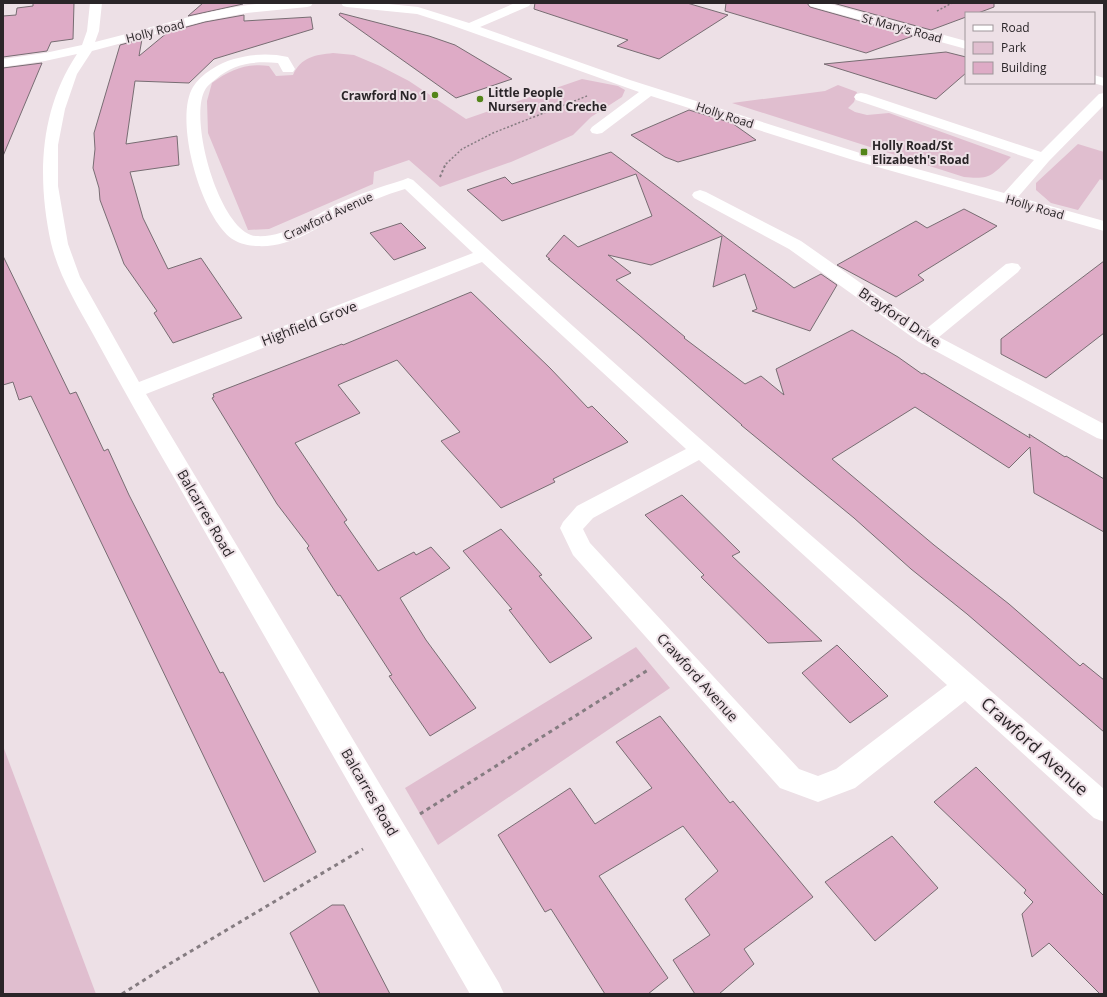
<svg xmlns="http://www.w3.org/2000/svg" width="1107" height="997" viewBox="0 0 1107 997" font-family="'Open Sans',sans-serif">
<rect width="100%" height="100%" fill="#ede0e6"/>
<!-- green -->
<g fill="#e0becf">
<path d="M333,53L354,55L380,66L409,81L466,119L582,79L618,86L625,90L622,97L591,117L573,135L511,162L440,187L409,160L374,172L373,184L269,229L248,230L208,133L207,101L212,83C230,70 246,63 269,66L276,76L293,75C301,57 315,55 333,53Z"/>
<path d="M838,85L857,92L854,102L848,108L855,112L867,115L889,113L1011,157C992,175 991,180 964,177L732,103L825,91Z"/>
<polygon points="1078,144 1104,152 1104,181 1100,179 1078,210 1051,203 1036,190 1036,183"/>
<polygon points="636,647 670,688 438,845 405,788"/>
<polygon points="3,746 96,994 3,994"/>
</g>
<!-- building -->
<g fill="#deabc6" stroke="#786d73">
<polygon points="33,3 74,3 73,39 51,42 47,51 3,57 3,16 16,15 17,8 33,6"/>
<polygon points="203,3 243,3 243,4 188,16"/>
<polygon points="535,3 687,3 728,15 659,59 617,46 628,40 534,9"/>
<polygon points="726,3 807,3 810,7 913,36 866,53 725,11"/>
<polygon points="833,3 994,3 994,7 978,13 966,13 966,17 931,30"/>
<polygon points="340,13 429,36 455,45 512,79 456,98 339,15"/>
<polygon points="244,15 244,21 311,17 313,29 214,59 189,83 135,81 126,144 177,136 179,165 130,172 143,218 168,269 201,258 242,318 173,343 154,313 157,311 124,264 100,200 99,188 93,168 95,149 94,133 120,45 142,39 139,56 168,32 205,22"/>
<polygon points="946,52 966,57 966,73 936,99 824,64"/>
<polygon points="42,63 3,156 3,68"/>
<polygon points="689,110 732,123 756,140 678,162 665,157 631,135"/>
<polygon points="611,152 794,288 821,274 837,285 810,331 752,311 757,309 745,274 713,287 722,236 651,265 608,255 631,273 616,280 685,337 684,338 745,384 761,376 784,395 776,369 852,330 898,357 922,374 924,373 1030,438 1029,434 1065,457 1066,456 1104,479 1104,532 1034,493 1030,447 1009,468 915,407 832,459 934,545 1009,604 1080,666 1083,663 1104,680 1104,732 967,614 911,569 854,518 741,425 742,425 639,335 548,259 550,259 546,256 564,235 578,247 652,216 636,174 502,221 467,190 505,177 512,184"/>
<polygon points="964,209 997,226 918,275 924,280 896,297 837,265 916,221 927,228"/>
<polygon points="401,223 426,248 394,260 370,233"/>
<polygon points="3,256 70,394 76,392 104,451 108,449 129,495 220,673 223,672 316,852 264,882 31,396 19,400 13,382 3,385"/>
<polygon points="1104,261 1104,333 1046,378 1001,354 1001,339"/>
<polygon points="471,292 550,368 588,408 592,406 628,442 553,479 555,482 501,508 441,441 460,432 397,360 338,385 360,413 295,443 347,520 344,522 378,571 414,552 416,555 431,547 450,568 400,598 426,640 476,708 430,736 389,676 392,675 340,595 338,596 307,548 309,546 277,504 212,398 214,397 213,394 342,344 343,345"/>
<polygon points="682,495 740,552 732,556 822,641 768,643 701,577 704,575 645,515"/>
<polygon points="501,529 542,575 539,576 592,638 550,663 509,610 512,609 463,551"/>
<polygon points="837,645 888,696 850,723 802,673"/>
<polygon points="660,716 730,803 733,801 813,897 744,949 754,964 719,994 695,994 673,960 710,935 685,899 718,871 683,826 599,876 668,978 648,994 605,994 551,909 545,912 498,835 570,788 595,824 652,788 616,742"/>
<polygon points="976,767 1104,896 1104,994 1100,994 1049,943 1032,957 1022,914 1033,902 1024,893 1026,890 934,802"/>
<polygon points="892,836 938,888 875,941 825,882"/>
<polygon points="332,905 344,905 390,994 320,994 290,933"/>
</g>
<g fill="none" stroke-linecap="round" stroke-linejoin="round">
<!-- path-far2 -->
<g stroke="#857c81" stroke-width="1.5" stroke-dasharray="2 2" stroke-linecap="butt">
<polyline points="937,11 952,3"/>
<polyline points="446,164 462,149 493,133 587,96"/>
</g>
<!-- path-far1 -->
<polyline stroke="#857c81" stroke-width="2" stroke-dasharray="2.5 2.5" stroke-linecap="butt" points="440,177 446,163"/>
<!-- path -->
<g stroke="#857c81" stroke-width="3" stroke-dasharray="4 4" stroke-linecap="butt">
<polyline points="420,814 648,670"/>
<polyline points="122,994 171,963 363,849"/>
</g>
<!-- minor -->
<g fill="#fff" fill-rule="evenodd">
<path d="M90,3H102L99,31L95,42C144,30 199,12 248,5C270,2 291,3 313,3L311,6L307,7L247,13L205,21L92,51L77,74L65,109L58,145V186L68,244L80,277L139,382L473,253L405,189C385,195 365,203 346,212C318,227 291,248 257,246C250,246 240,244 234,240C202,221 173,120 193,87C201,74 219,63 234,59C251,54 270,53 288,57L295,69L293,72H283L278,63C255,61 234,63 216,79C212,82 207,86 205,90C188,119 220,233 256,236C287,238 311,217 337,204C359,194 380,187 403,180L408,178L413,180C638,390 873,588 1104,789V822L1094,818L965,701L855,788L818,802L780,788L573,555L560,528L563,522L577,506L686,449L482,262L146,394L499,983L504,994H470C372,824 274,653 177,483C148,433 120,384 93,334C77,305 59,276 51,243C37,178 39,111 77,54L45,61L3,67V59L45,53L82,45L87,31ZM699,460L947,685L836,769L818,776L799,769L590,543L583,529L593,518Z"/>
<polygon points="341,3 379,3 418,7 469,23 515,3 531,3 529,6 480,27 630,80 863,154 1004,193 1034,160 856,100 854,97 856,94 861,93 866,94 1041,152 1099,94 1104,93 1104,105 1049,161 1018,197 1104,221 1104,231 853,160 651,96 602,133 597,134 592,133 590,130 592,127 639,92 448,24 417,14 347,7 343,6"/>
<polygon points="808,3 827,3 966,41 966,49 810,6"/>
<polygon points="1094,75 1104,78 1104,86 1093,83"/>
<polygon points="700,190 706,192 801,241 926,329 1006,264 1012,263 1018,264 1021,268 1018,272 939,337 1104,424 1104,440 1097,438 919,342 789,249 694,198 692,195 694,192"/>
</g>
</g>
<!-- markers -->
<g fill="#538519" stroke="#ede0e6" stroke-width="1.5">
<circle cx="435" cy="95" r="4"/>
<circle cx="480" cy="99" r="4"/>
<rect x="860" y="148" width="8" height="8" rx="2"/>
</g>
<g text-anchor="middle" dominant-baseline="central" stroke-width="4" stroke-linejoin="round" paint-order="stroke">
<!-- far-street labels -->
<g font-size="12" fill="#2a2528" stroke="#ede0e6">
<text transform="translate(902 28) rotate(15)">St Mary's Road</text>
<text transform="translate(155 31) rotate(-15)">Holly Road</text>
<text transform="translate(725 115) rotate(18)">Holly Road</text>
<text transform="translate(1035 207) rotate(16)">Holly Road</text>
<text transform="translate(328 216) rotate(-25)">Crawford Avenue</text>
</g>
<!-- far-poi labels -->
<g font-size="12" font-weight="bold" fill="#2a2528" stroke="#ede0e6" text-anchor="start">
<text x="488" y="92">Little People<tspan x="488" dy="14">Nursery and Creche</tspan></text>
<text x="427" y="95" text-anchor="end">Crawford No 1</text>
<text x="872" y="145">Holly Road/St<tspan x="872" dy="14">Elizabeth's Road</tspan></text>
</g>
<!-- street labels -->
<g font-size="14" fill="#2a2528" stroke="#ede0e6">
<text transform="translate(900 317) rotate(34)">Brayford Drive</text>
<text transform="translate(309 323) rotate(-21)">Highfield Grove</text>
<text transform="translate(206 513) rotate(60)">Balcarres Road</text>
<text transform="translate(698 677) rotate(48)">Crawford Avenue</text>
<text transform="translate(370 792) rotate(60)">Balcarres Road</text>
</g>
<!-- near-street labels -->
<g font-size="17" fill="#2a2528" stroke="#ede0e6">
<text transform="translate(1035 746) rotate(42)">Crawford Avenue</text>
</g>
</g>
<!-- border -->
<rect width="1107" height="997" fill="none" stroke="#2a2528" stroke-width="8"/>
<!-- legend -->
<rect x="965" y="12" width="130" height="72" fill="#ede0e6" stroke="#9f959a"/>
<rect x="973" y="25" width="20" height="6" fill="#ffffff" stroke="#9f959a"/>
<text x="1001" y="32" font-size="12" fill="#2a2528">Road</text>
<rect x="973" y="42" width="20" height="12" fill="#e0becf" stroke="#9f959a"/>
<text x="1001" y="52" font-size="12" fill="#2a2528">Park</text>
<rect x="973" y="62" width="20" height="12" fill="#deabc6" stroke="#9f959a"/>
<text x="1001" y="72" font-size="12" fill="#2a2528">Building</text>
</svg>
